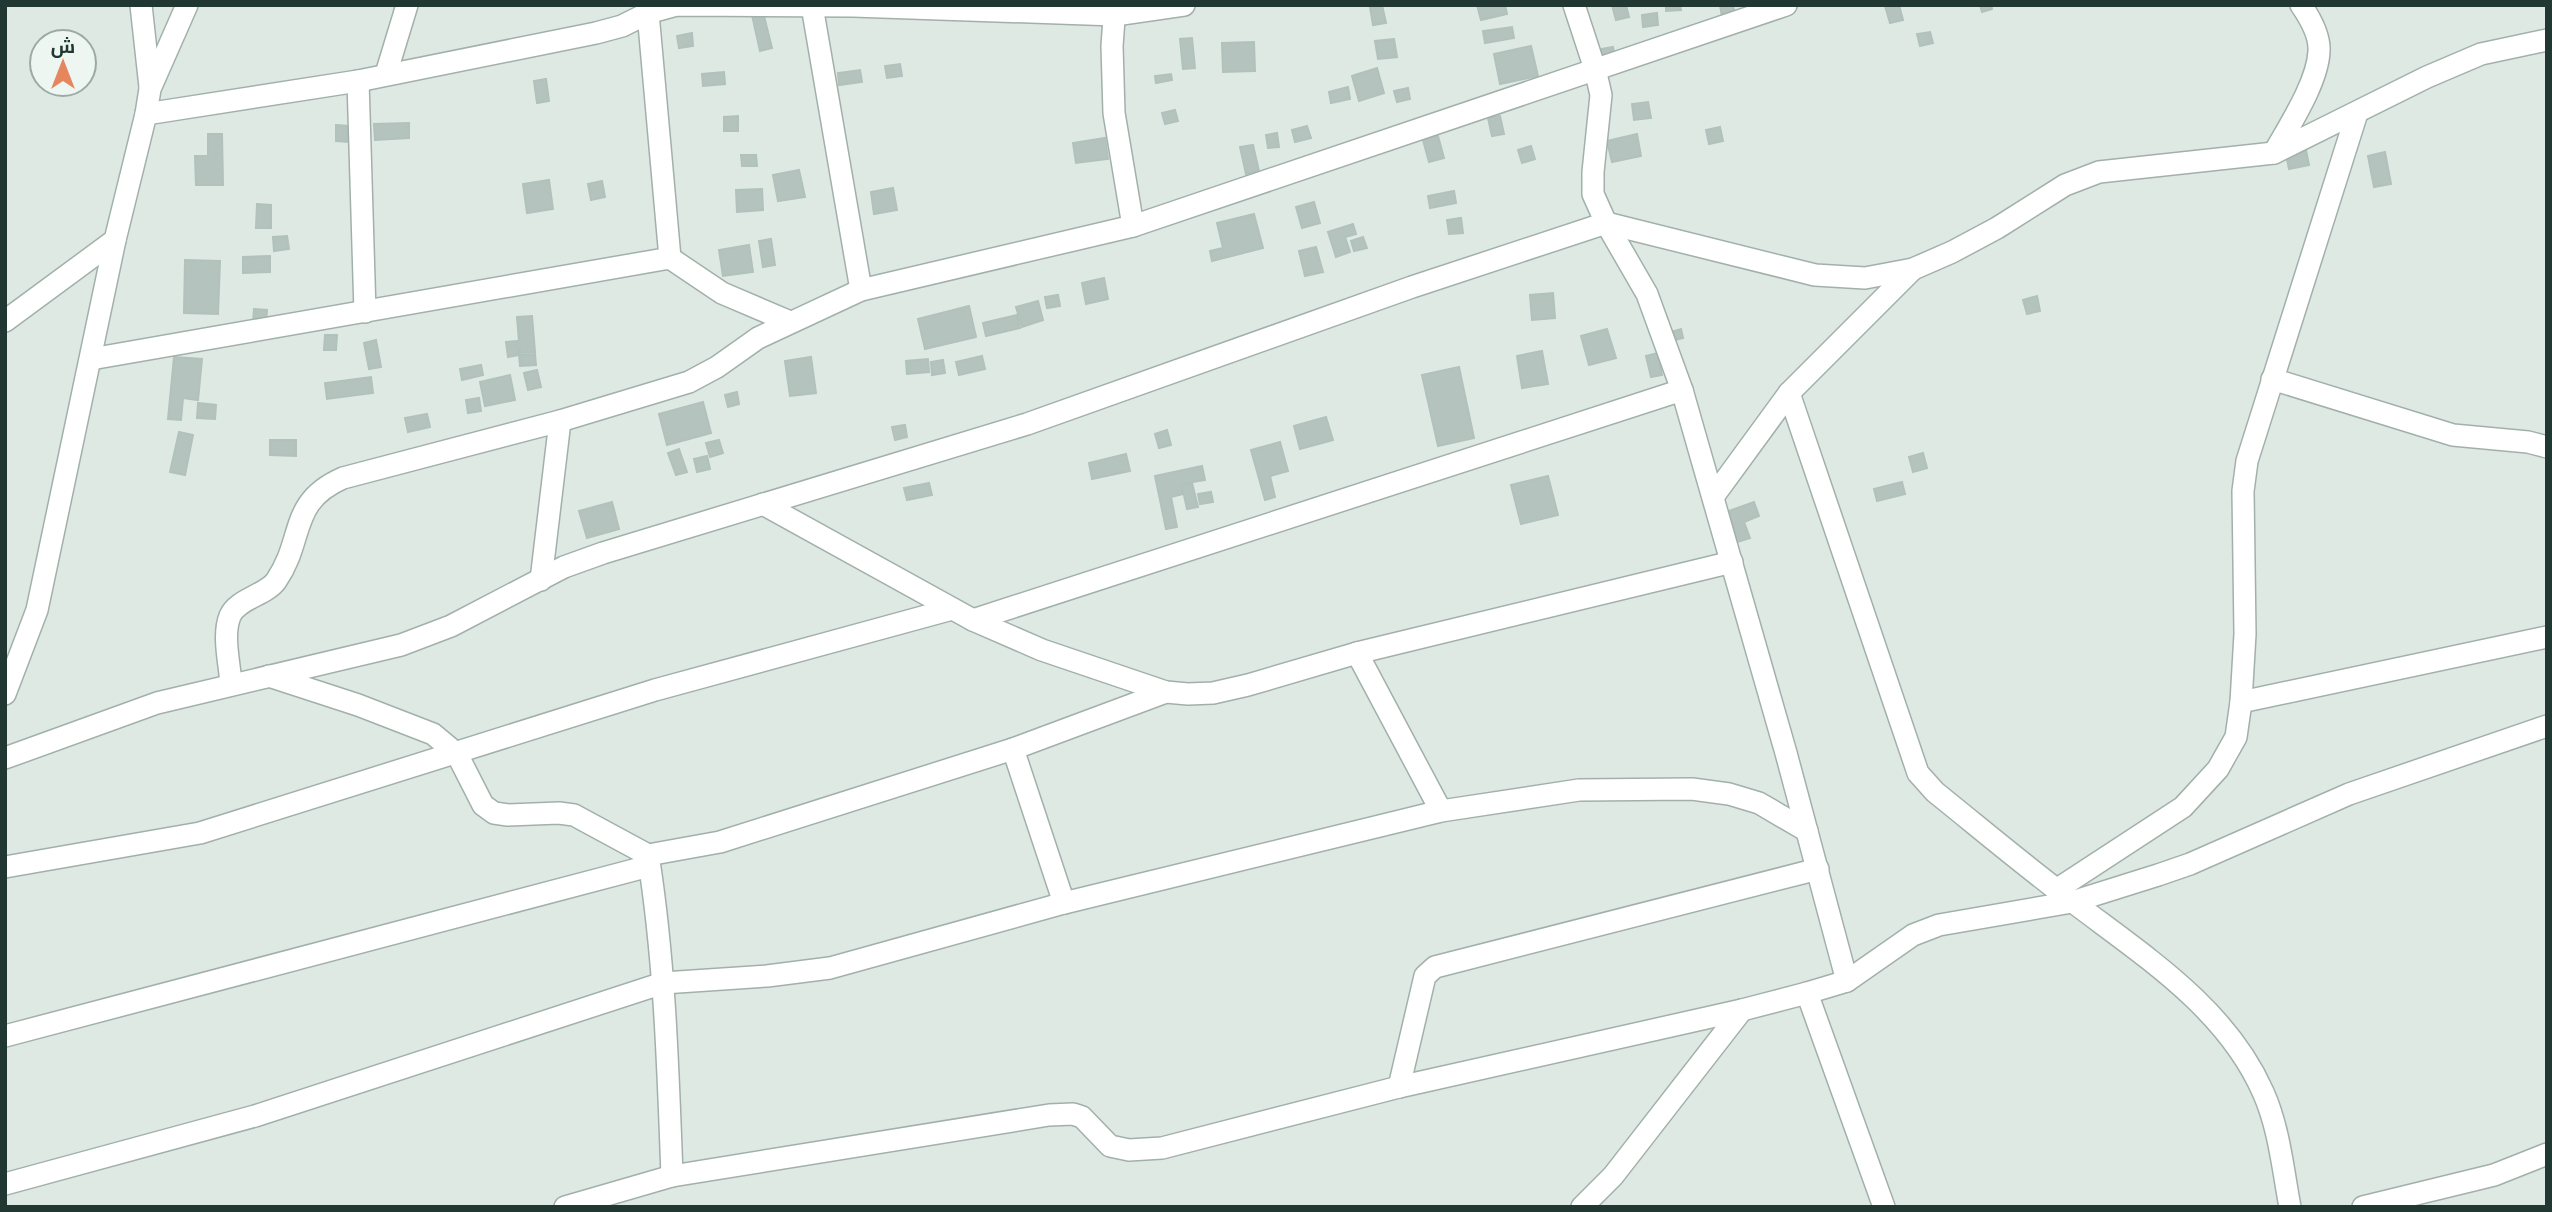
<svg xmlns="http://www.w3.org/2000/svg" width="2552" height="1212" viewBox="0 0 2552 1212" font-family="'Fira Sans',Cairo,sans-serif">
<rect width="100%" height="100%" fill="#dee9e4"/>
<!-- building -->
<g fill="#b4c3bd" stroke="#b1c1bc" stroke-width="2">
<polygon points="1382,5 1386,23 1373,25 1370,7"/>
<polygon points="1477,5 1505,5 1507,14 1481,20"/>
<polygon points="1612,5 1626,5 1629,17 1616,20"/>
<polygon points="1666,5 1680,5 1681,10 1666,11"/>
<polygon points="1720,5 1733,5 1735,15 1722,17"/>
<polygon points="1899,5 1903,20 1890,23 1885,6"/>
<polygon points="1980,5 1991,5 1992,9 1982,12"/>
<polygon points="763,12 772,48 760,51 752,15"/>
<polygon points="1657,13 1658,25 1643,27 1642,15"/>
<polygon points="1512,27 1514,38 1485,43 1483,31"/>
<polygon points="1930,32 1933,43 1920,46 1917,34"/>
<polygon points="692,33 693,46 679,48 677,36"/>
<polygon points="1192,38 1195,68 1183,69 1180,39"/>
<polygon points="1394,39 1397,57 1378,59 1375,41"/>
<polygon points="1254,42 1255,71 1223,72 1222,43"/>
<polygon points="1531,46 1538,76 1500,84 1494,54"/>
<polygon points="1613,47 1615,57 1602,59 1601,49"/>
<polygon points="900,64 902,76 887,78 885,66"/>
<polygon points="1377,68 1384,93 1359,101 1352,76"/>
<polygon points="860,70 862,82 839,85 838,73"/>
<polygon points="724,72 725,84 703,86 702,74"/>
<polygon points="1171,74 1172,80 1156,83 1155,76"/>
<polygon points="546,79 549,101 537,103 534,81"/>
<polygon points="1348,87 1350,99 1331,103 1329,92"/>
<polygon points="1408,88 1410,99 1397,102 1394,91"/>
<polygon points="1648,102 1651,118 1634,120 1632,104"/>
<polygon points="1175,110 1178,121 1165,124 1162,113"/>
<polygon points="738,116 738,131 724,131 724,117"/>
<polygon points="1500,116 1504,134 1492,136 1488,118"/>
<polygon points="409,123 409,138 375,140 374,124"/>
<polygon points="336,125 349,126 349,142 336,141"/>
<polygon points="1307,126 1311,138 1295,142 1292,130"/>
<polygon points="1720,127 1723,141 1709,144 1706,130"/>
<polygon points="1277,133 1279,147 1268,148 1266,135"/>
<polygon points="208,134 222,134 223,185 196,185 195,156 208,156"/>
<polygon points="1637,134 1641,156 1612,162 1607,141"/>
<polygon points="1438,136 1444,158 1429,162 1423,140"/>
<polygon points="1105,138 1108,159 1076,163 1073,143"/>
<polygon points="1253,145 1259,171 1246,174 1240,147"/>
<polygon points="1531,146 1535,159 1522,163 1518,150"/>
<polygon points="2306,150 2309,165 2289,169 2286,155"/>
<polygon points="2385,152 2391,184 2374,187 2368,156"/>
<polygon points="741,155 756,155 757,166 742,166"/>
<polygon points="799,170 805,197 778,201 773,175"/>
<polygon points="549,180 553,209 527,213 523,184"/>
<polygon points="602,181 605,197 591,200 588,184"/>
<polygon points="893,188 897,210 874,214 871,192"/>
<polygon points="762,189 763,210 737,212 736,190"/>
<polygon points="1454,191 1456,203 1430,208 1428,196"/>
<polygon points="1314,202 1320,223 1302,228 1296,207"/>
<polygon points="257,204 271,205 271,228 256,228"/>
<polygon points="1254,214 1263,248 1212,261 1210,251 1223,248 1217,223"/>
<polygon points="1461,218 1463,233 1449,234 1447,220"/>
<polygon points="1353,224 1356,234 1345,237 1350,252 1336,257 1328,232"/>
<polygon points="287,236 289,249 274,251 273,237"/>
<polygon points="1363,237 1367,248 1354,251 1351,241"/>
<polygon points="771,239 775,265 763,267 759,241"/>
<polygon points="749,245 753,272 723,276 719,250"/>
<polygon points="1316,247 1323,272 1305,276 1299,251"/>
<polygon points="270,256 270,272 243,273 243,257"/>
<polygon points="185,260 220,261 218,314 184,313"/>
<polygon points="1104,278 1108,299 1086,304 1082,283"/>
<polygon points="1553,293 1555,318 1532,320 1530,295"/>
<polygon points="1058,295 1060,306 1047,308 1045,297"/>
<polygon points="2037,296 2040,311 2027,314 2023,300"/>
<polygon points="1038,301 1043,320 1022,327 1016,307"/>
<polygon points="969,306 976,337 925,349 918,319"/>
<polygon points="254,309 267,310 266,324 253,323"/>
<polygon points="1017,315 1020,328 986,336 983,323"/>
<polygon points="532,316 535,352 520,353 517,317"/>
<polygon points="1607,329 1616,358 1589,365 1581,336"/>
<polygon points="1681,329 1683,338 1667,342 1665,334"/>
<polygon points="325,335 337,335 336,350 324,350"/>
<polygon points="376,340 381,367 369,369 364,343"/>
<polygon points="517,341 519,355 508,357 506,342"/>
<polygon points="1542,351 1548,384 1522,388 1517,356"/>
<polygon points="1658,353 1662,375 1651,377 1646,356"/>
<polygon points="535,354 536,365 520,366 519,355"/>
<polygon points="982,356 985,369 959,375 956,362"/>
<polygon points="174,357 202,359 198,400 183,398 181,420 168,419"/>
<polygon points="811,357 816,393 790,396 785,361"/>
<polygon points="928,359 929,372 907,374 906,361"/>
<polygon points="943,360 945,373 932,375 931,362"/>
<polygon points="481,365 483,375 462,380 460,369"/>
<polygon points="1459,367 1474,438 1438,446 1422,375"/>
<polygon points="537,370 541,387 528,390 524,373"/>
<polygon points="510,375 515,400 485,406 480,382"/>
<polygon points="371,377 373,393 327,399 325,383"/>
<polygon points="737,392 739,404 728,407 725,395"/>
<polygon points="479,398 481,411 468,413 466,400"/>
<polygon points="703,402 711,433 667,445 659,414"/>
<polygon points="198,403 216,405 215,419 197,418"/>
<polygon points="427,414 430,427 408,432 405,418"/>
<polygon points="1326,417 1333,440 1300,449 1294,426"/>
<polygon points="905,425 907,437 895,440 892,427"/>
<polygon points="1167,430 1171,445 1159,448 1155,434"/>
<polygon points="179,432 193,435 185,475 170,472"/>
<polygon points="270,440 296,440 296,456 270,455"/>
<polygon points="719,440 723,453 710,457 706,443"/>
<polygon points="1280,442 1288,471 1270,476 1275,497 1265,500 1251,450"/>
<polygon points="679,449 687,472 676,475 668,453"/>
<polygon points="1923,453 1927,468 1913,472 1909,457"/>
<polygon points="1126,454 1130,471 1092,479 1089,463"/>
<polygon points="707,456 710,469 697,472 694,459"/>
<polygon points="1202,466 1205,480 1181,484 1183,494 1171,497 1177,527 1166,529 1155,476"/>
<polygon points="1548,476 1558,515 1521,524 1511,485"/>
<polygon points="1902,482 1905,494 1877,501 1874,489"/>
<polygon points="929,483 932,495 907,500 904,488"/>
<polygon points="1192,483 1198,507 1187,509 1182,486"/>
<polygon points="1211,492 1213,502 1200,504 1198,494"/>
<polygon points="612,502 619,529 587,538 579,511"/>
<polygon points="1754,502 1759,516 1744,522 1750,538 1737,542 1726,512"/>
</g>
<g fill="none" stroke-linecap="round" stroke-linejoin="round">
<!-- minor casing -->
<g stroke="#a2b0ab" stroke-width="24">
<g id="minor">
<polyline points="141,5 150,87"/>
<polyline points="1115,5 1112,46 1114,113 1133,226"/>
<polyline points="1574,5 1595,69 1601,95 1593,172 1593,194 1606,223 1647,294 1682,390 1786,753 1847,981"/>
<polyline points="812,6 861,290"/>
<polyline points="648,13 670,258"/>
<polyline points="386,74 407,5"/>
<polyline points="358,81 365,312"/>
<polyline points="146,114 358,81 596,33 622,26 648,13 677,5 853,6 1115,15 1184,5"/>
<path d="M2274,153C2289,126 2318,82 2319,51C2320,35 2310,18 2301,5"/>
<polyline points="5,321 115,240 146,114 150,89 187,5"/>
<polyline points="91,359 670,258 722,293 790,322"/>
<polyline points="2272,379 2453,435 2528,442 2547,447"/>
<path d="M1789,393L1918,773L1935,792C1981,829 2026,867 2073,902C2144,956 2226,1008 2263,1092C2279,1127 2283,1170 2290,1207"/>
<polyline points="1713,497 1789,393 1913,269"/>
<polyline points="763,504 973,620 1042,650 1166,692 1188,694 1213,693 1248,685 1357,653 1732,562"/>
<polyline points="541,580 560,421"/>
<polyline points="973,620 1682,390"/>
<polyline points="1357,653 1441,811"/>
<polyline points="269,676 358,705 433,734 457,754 483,805 494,813 508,815 559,813 574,815 648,855 720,842 1013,749 1166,692"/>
<path d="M231,685C230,664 222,636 230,616C237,599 266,595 276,581C305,539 288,502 343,478L560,421L689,382L717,367L758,338L861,290L1133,226L1786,5"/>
<polyline points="5,694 37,610 115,240"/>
<polyline points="2241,702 2547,637"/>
<polyline points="1013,749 1064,903"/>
<polyline points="5,758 157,703 401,645 451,626 564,567 603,553 1027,424 1412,287 1606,223 1815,275 1865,278 1913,269 1952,252 1997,228 2065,185 2099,172 2274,153 2427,77 2481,54 2547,40"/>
<path d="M648,855C665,961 668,1069 672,1176"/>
<polyline points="5,867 200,833 655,690 952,609"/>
<polyline points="2056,890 2183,807 2218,769 2236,737 2241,702 2245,634 2243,491 2247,461 2357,113"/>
<polyline points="1807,993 1884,1207"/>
<polyline points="5,1036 649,866"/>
<polyline points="1399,1087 1425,976 1435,967 1818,869"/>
<polyline points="5,1184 255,1116 663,983 767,976 830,968 1064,903 1441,811 1579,790 1692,789 1729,794 1759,803 1807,831"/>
<polyline points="565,1207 672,1176 1049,1115 1073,1114 1082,1117 1110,1146 1129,1150 1162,1148 1399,1087 1742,1010 1807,993 1847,981 1913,935 1939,925 2072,902 2158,875 2190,864 2349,794 2547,726"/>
<polyline points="1582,1207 1613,1176 1742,1010"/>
<polyline points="2363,1207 2494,1175 2547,1154"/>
</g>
</g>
<!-- minor -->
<use href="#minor" stroke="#fff" stroke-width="21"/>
</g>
<!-- border -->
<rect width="2552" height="1212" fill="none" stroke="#213732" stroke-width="14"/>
<!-- north arrow -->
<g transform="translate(63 63)"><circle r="33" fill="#eef6f2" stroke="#9caaa5" stroke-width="2"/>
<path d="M0-5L12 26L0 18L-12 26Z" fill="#e6865f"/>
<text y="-10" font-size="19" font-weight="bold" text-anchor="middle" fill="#213732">ش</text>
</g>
</svg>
